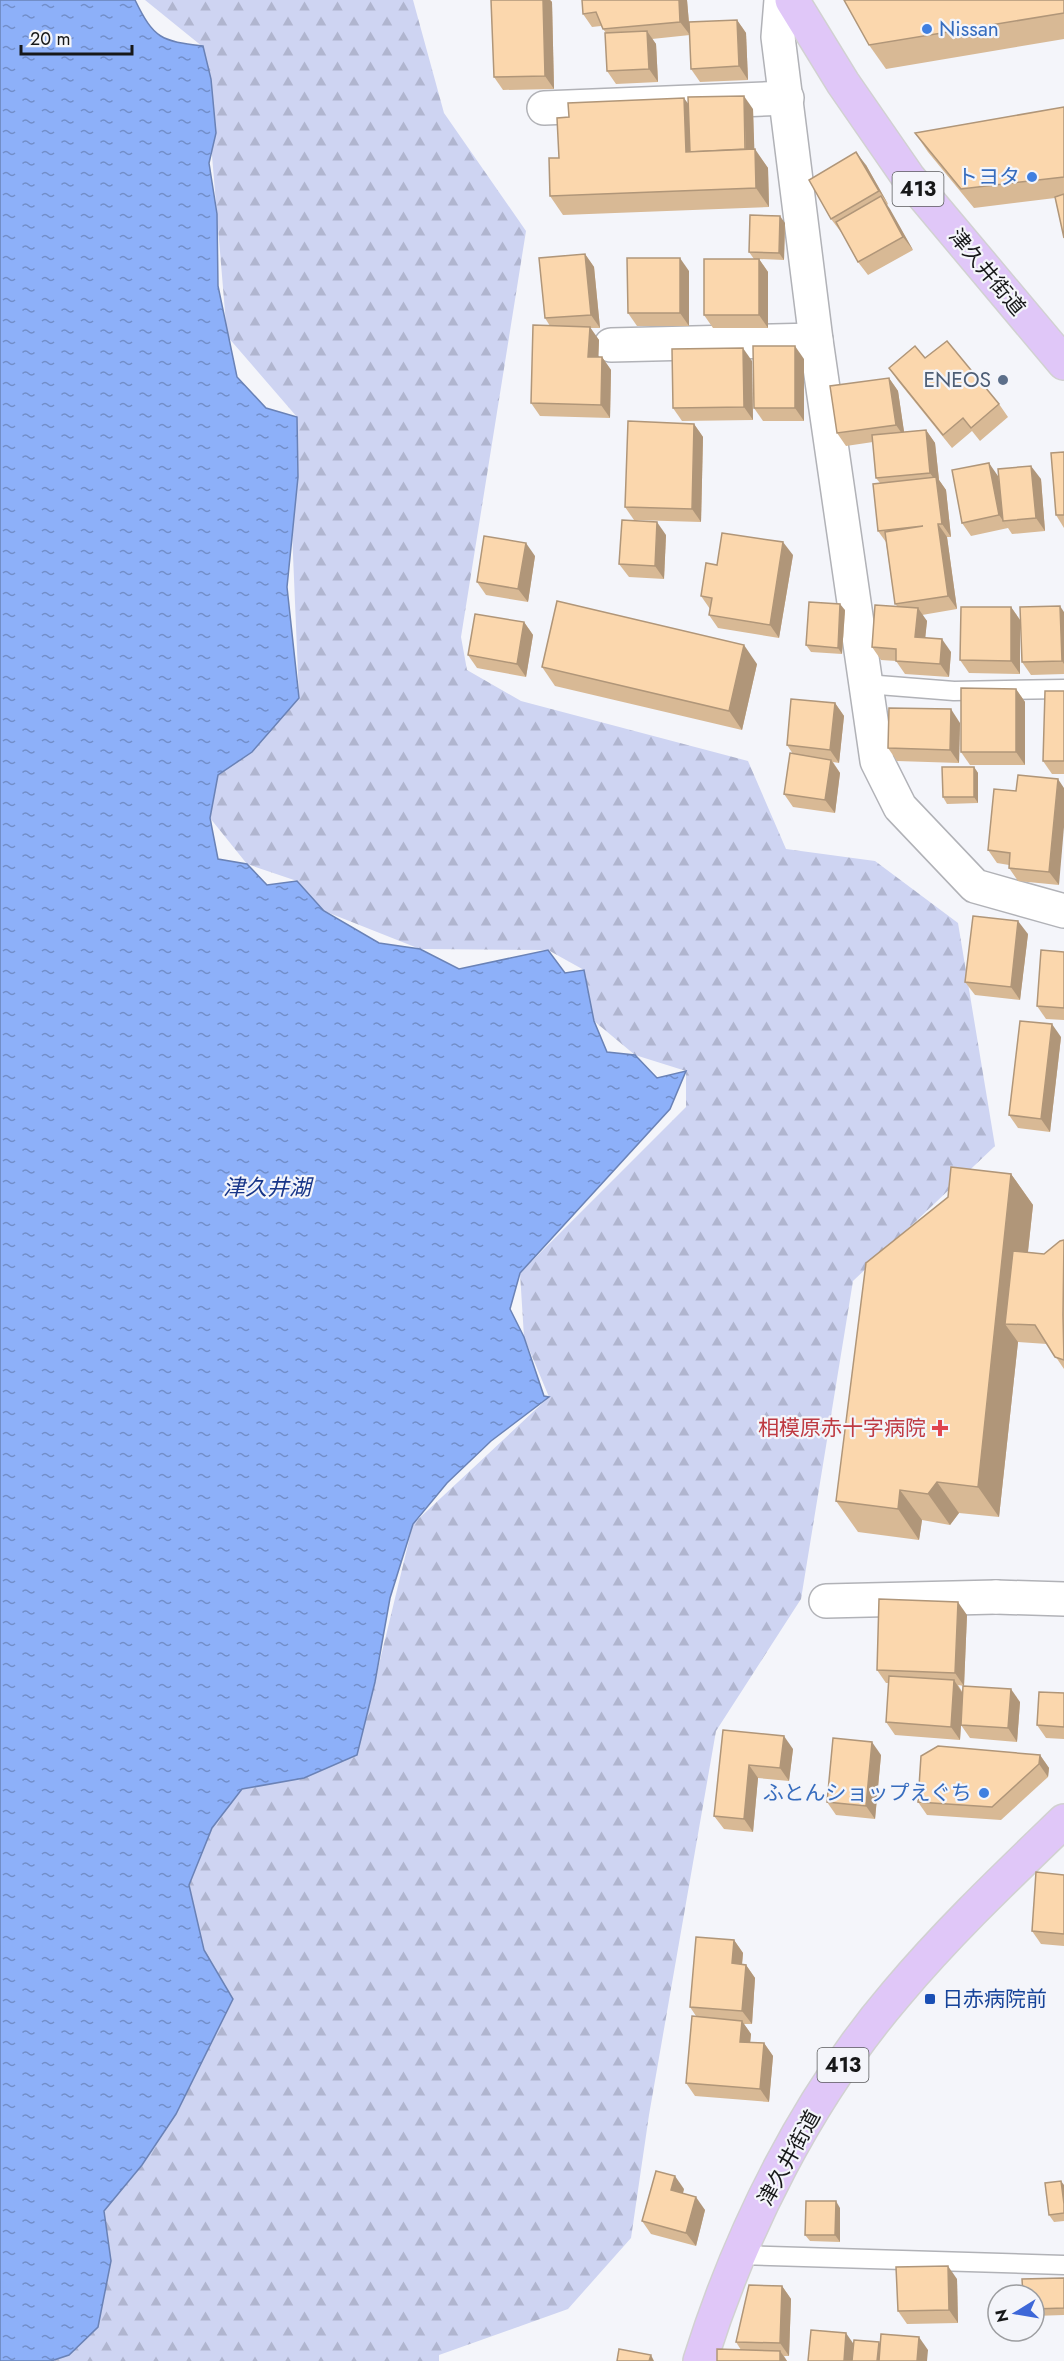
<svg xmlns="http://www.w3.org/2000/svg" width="1064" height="2361" viewBox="0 0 1064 2361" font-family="Jost,'Noto Sans JP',sans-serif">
<defs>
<pattern id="forest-firs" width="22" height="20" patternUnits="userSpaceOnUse" patternTransform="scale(1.5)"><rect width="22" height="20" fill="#ced4f2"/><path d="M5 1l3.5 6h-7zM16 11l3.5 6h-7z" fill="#b0b5cf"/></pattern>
<pattern id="water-ripples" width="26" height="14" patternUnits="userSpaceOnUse" patternTransform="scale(1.5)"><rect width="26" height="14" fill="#8db0f9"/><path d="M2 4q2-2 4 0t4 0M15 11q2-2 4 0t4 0" fill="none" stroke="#728ec9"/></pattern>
</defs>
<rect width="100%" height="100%" fill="#f4f5fa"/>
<!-- forest -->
<polygon fill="url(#forest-firs)" points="145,0 413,0 444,113 526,231 461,637 467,670 521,701 748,761 786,849 875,861 958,923 995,1146 853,1281 801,1599 716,1731 649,2115 631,2238 568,2309 439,2355 439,2361 47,2361 111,2261 104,2211 233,1999 204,1950 189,1885 212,1828 242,1789 304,1778 357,1755 413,1524 549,1397 524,1337 520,1273 686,1107 686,1071 635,1055 594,1021 584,970 548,950 420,949 324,911 297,881 247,864 210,818 218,775 299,698 292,531 297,417 227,336 203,47"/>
<!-- water -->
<path fill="url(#water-ripples)" stroke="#6a82b6" stroke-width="1.5" d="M0,0H135C154,39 161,41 203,46L211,79L216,133L209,163L217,214L218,286L237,377L266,408L297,417L298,477L287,587L299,698L252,752L218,775L210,818L218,859L247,864L267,885L297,881L324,911L379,943L420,949L459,969L548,950L565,973L584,970L594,1021L607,1052L635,1055L657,1078L686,1071L670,1109L520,1273L510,1309L524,1337L544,1396L549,1397L491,1441L447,1483L413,1524L390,1598L375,1682L357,1755L304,1778L242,1789L212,1828L189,1885L204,1950L233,1999L176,2114L142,2165L104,2211L111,2261L98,2327L69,2355L51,2361H0Z"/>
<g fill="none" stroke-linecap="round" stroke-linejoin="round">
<!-- service casing -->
<g stroke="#b1b2b7" stroke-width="21">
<g id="service">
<polyline points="866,684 954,691 1064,689"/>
<polyline points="739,2255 1064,2265"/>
</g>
</g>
<!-- minor casing -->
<g stroke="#b1b2b7" stroke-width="36">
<g id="minor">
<polyline points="781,0 778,37 816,340 877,761 900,807 975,886 1064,911"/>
<polyline points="544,108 787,98"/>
<polyline points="611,345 816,340"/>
<polyline points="826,1601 996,1597"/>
</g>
</g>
<!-- tertiary casing -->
<g stroke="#b1b2b7" stroke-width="36">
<polyline id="tertiary" points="996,1597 1064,1599"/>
</g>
<!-- trunk casing -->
<g stroke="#d1d1d1" stroke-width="36">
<g id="trunk">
<polyline points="792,0 843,83 908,177 1064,363"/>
<path d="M700,2361C741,2230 807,2098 896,1994C948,1932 1006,1877 1064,1821"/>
</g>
</g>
<!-- service -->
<use href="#service" stroke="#fff" stroke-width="18"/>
<!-- minor -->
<use href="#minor" stroke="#fff" stroke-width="33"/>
<!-- tertiary -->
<use href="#tertiary" stroke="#fff" stroke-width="33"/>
<!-- trunk -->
<use href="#trunk" stroke="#e0c7f8" stroke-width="33"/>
</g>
<!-- wall -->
<g fill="#d8b995">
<polygon points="491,0 550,0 552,2 554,89 503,90 494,77"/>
<polygon points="687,0 690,35 652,39 656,44 658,82 616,84 607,71 606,33 601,26 592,27 583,14"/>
<polygon points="1064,0 1064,39 886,69 869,45"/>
<polygon points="737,20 746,33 748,80 700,82 691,69"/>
<polygon points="688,105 753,109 754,149 768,168 769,207 563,215 550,196 569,117"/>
<polygon points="1064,107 1064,238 1055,198 974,208 928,152 915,133"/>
<polygon points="866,165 888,204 887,205 913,250 868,275 858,262 842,231 841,232 831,219"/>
<polygon points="785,223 784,260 759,259 768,272 768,328 713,328 704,315 754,259 749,252"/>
<polygon points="585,254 594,267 600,328 590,328 599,340 598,357 602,357 611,370 610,418 540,416 531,403 550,326 545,318"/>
<polygon points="689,271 689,326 637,326 628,313"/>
<polygon points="925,358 999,404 1008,417 980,441 972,431 952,448 898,381 889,368"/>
<polygon points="804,359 804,421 763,421 754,408"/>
<polygon points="752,361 753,420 682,421 673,408"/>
<polygon points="889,378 898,391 904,432 926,430 935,443 939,480 946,490 951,537 947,537 957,609 922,615 927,621 925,638 951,652 949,677 905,674 896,661 881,660 872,647 897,606 895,604 886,542 878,531 880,483 876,478 873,442 846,446 837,433"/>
<polygon points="694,424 703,437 701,522 634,520 625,507"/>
<polygon points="1064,452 1064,528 1056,515"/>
<polygon points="998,476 1000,488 1041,479 1045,531 1012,534 1008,528 971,536 962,523"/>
<polygon points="666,535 664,579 629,577 619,564"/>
<polygon points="793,555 779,638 718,628 709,615 710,609 701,596 717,565"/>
<polygon points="535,556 528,602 486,595 477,582"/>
<polygon points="1011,607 1020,620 1020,674 969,673 960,660"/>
<polygon points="845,610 842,654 811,652 806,645"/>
<polygon points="1064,612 1064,674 1031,675 1022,662"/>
<polygon points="524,622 533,635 526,677 477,668 468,655"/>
<polygon points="757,664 742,730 555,686 542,667"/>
<polygon points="1016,689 1025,702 1025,765 970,765 961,752"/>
<polygon points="1064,691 1064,774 1052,774 1043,761"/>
<polygon points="835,703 844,716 839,763 833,762 840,773 835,813 793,807 784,794 793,754 787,745"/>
<polygon points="960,723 959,763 897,761 888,748"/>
<polygon points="974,767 978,773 978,803 947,804 943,797"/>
<polygon points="1016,791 1059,885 1018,881 1009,868 1009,865 997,863 988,850"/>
<polygon points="1028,934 1020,1000 975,995 965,982"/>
<polygon points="1064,952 1064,1020 1046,1019 1037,1006"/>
<polygon points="1061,1037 1050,1132 1018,1128 1009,1115"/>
<polygon points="1011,1174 1033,1205 1028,1252 1044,1254 1064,1240 1064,1369 1047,1344 1018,1342 999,1517 959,1513 950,1525 922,1520 919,1540 858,1532 836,1501"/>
<polygon points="967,1615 964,1686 958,1685 963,1693 1020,1702 1017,1742 970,1738 961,1725 960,1740 895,1735 886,1722 889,1683 886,1683 877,1670"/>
<polygon points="1064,1693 1064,1739 1046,1738 1037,1725"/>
<polygon points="723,1730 793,1749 789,1781 758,1778 753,1832 724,1829 714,1816"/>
<polygon points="881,1755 875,1819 836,1815 827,1802"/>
<polygon points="1040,1755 1049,1768 1048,1777 1001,1820 927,1815 918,1802"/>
<polygon points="1064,1875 1064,1946 1041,1944 1032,1931"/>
<polygon points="734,1940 743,1953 742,1964 746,1965 755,1978 752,2024 744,2024 751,2034 750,2042 764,2043 773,2056 769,2102 695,2096 686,2083 696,2016 690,2007"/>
<polygon points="1064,2185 1064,2221 1054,2222 1049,2215"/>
<polygon points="684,2189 683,2193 705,2210 696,2246 651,2234 642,2221"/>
<polygon points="840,2208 840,2242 810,2241 805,2235"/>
<polygon points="1064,2278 1064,2315 1034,2316 1034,2295"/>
<polygon points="957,2279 958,2323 907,2324 898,2311"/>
<polygon points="782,2286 791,2299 789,2356 784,2356 787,2361 741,2350 736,2342"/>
</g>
<!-- shaded-wall -->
<g fill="#b09679">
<polygon points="543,0 550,0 552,2 554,89 545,76"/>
<polygon points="679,0 687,0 690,35 680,22"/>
<polygon points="737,20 746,33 748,80 739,66"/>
<polygon points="647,31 656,44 658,82 649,69"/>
<polygon points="744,96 753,109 755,168 746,155"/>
<polygon points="684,98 697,116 698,157 686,152"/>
<polygon points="755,149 768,168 769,207 756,188"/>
<polygon points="856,152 866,165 888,204 879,191"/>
<polygon points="881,196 890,209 913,250 903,237"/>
<polygon points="780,216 785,223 784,260 779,253"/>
<polygon points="585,254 594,267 600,328 591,315"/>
<polygon points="680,258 689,271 689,326 680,313"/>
<polygon points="759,259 768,272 768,328 759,315"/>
<polygon points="590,327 599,340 598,370 588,357"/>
<polygon points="795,346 804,359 804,421 795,408"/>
<polygon points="743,348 752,361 753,420 744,407"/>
<polygon points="602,357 611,370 610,418 601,405"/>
<polygon points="889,378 898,391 905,438 896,425"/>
<polygon points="694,424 703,437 701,522 692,509"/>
<polygon points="926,430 935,443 939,480 946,490 951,537 942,524 937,483 930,473"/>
<polygon points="989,463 998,476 1006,520 1003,521 1008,528 999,515"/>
<polygon points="1031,466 1041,479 1045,531 1036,518"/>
<polygon points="657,522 666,535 664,579 655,566"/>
<polygon points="938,524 947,537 957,609 948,596"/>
<polygon points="783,542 793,555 779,638 770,625"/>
<polygon points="526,543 535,556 528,602 518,589"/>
<polygon points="840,604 845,610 842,654 838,648"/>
<polygon points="1060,606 1064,612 1064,664 1062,661"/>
<polygon points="1011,607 1020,620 1020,674 1011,661"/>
<polygon points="918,608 927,621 924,650 915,637"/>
<polygon points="524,622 533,635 526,677 517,664"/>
<polygon points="942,639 951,652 949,677 940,664"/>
<polygon points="744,645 757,664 742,730 729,711"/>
<polygon points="1016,689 1025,702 1025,765 1016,752"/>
<polygon points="835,703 844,716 839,763 830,750"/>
<polygon points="951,709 960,723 959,763 950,750"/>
<polygon points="831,760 840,773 835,813 825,800"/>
<polygon points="974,767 978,773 978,803 974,797"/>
<polygon points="1058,779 1064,788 1064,827 1059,885 1049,872"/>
<polygon points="1018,921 1028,934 1020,1000 1011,987"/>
<polygon points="1052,1024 1061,1037 1050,1132 1041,1119"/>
<polygon points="1011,1174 1033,1205 1020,1324 1005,1324 1018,1342 999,1517 978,1487"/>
<polygon points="937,1482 959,1513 950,1525 928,1494"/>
<polygon points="900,1490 922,1520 919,1540 898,1509"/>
<polygon points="958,1602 967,1615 964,1686 955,1673"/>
<polygon points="954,1680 963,1694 960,1740 951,1727"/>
<polygon points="1011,1689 1020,1702 1017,1742 1008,1728"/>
<polygon points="784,1736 793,1749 789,1781 780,1768"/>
<polygon points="872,1742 881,1755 875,1819 866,1806"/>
<polygon points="1040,1755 1049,1768 1048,1777 1039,1764"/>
<polygon points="749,1765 758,1778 753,1832 744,1819"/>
<polygon points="734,1940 743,1953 741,1976 732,1963"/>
<polygon points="746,1965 755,1978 752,2024 742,2011"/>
<polygon points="742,2021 751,2034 749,2055 740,2042"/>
<polygon points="764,2043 773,2056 769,2102 760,2089"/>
<polygon points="675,2176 684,2189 680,2203 671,2190"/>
<polygon points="1061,2181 1064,2185 1064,2204"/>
<polygon points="696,2197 705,2210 696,2246 686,2233"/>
<polygon points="836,2201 840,2208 840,2242 835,2235"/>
<polygon points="948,2266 957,2279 958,2323 949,2310"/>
<polygon points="782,2286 791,2299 789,2356 780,2343"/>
<polygon points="846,2333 855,2346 854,2361 844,2361"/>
<polygon points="919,2337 928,2350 927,2361 917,2361"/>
<polygon points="879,2342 883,2349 882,2361 877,2361"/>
<polygon points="780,2351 787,2361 780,2361"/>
<polygon points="651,2355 654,2361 649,2361"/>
</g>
<!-- building -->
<g fill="#fbd7ad" stroke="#b09679" stroke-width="1.5">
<polygon points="491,0 543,0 545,76 494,77"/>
<polygon points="582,0 679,0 680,22 603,29 596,12 583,14"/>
<polygon points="844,0 1064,0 1064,13 869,45"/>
<polygon points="737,20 739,66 691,69 689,22"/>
<polygon points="647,31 649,69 607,71 605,33"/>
<polygon points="744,96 745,149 690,152 688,97"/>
<polygon points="684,98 686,152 755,149 756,188 550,196 549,158 559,158 557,118 569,117 568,103"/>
<polygon points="1064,107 1064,177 961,189 915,133"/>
<polygon points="856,152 879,191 831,219 809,180"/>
<polygon points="1064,194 1064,238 1055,197"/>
<polygon points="881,196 903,237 858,262 836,222"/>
<polygon points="750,215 780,216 779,253 749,252"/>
<polygon points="585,254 591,315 545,318 539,258"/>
<polygon points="627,258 680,258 680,313 628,313"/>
<rect x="704" y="259" width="55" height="56"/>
<polygon points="533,325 590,327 588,357 602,357 601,405 531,403"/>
<polygon points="947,341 999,404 971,428 963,418 943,435 889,368 915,346 925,358"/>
<polygon points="753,346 795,346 795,408 754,408"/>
<polygon points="743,348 744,407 673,408 672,349"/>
<polygon points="889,378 896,425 837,433 830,386"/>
<polygon points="628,421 694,424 692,509 625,507"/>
<polygon points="926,430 930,473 876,478 872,435"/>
<polygon points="1064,452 1064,515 1056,515 1051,453"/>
<polygon points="989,463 999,515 962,523 952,470"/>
<polygon points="1031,466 1036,518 1003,521 998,469"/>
<polygon points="936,477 942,524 938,524 948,596 895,604 885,532 923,526 878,531 873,484"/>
<polygon points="622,520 657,522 655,566 619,564"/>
<polygon points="722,533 783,542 770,625 709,615 712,598 701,596 706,563 717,565"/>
<polygon points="484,536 526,543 518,589 477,582"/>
<polygon points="557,601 744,645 729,711 542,667"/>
<polygon points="809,602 840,604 838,648 806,645"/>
<polygon points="875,605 918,608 915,637 942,639 940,664 896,661 896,649 872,647"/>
<polygon points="1060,606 1062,661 1022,662 1020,607"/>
<polygon points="961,607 1011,607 1011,661 960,660"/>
<polygon points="475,614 524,622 517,664 468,655"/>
<polygon points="961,688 1016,689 1016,752 961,752"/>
<polygon points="1045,691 1064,691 1064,761 1043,761"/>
<polygon points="791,699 835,703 830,750 787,745"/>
<polygon points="889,708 951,709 950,750 888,748"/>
<polygon points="790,753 831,760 825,800 784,794"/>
<polygon points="942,767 974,767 974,797 943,797"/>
<polygon points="1018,775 1058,779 1049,872 1009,868 1010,853 988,850 994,789 1016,791"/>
<polygon points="973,916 1018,921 1011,987 965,982"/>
<polygon points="1041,950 1064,952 1064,1008 1037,1006"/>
<polygon points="1020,1021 1052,1024 1041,1119 1009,1115"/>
<polygon points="951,1167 1011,1174 978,1487 937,1482 928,1494 900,1490 898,1509 836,1501 866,1263 948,1197"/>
<polygon points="1064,1240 1063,1315 1064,1360 1055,1357 1035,1325 1005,1324 1013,1251 1044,1254 1060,1241"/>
<polygon points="879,1599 958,1602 955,1673 877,1670"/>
<polygon points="889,1676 954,1680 951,1727 886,1722"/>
<polygon points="963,1686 1011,1689 1008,1728 961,1725"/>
<polygon points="1039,1692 1064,1693 1064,1727 1037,1725"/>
<polygon points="723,1730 784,1736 780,1768 749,1765 744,1819 714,1816"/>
<polygon points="833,1738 872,1742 866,1806 827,1802"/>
<polygon points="938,1746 1040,1755 1039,1764 992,1807 918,1802 921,1756"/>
<polygon points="1036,1872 1064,1875 1064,1934 1032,1931"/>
<polygon points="696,1937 734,1940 732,1963 746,1965 742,2011 690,2007"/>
<polygon points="692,2016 742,2021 740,2042 764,2043 760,2089 686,2083"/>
<polygon points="656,2171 675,2176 671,2190 696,2197 686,2233 642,2221"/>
<polygon points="1061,2181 1064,2204 1064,2213 1049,2215 1045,2183"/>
<polygon points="806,2201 836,2201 835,2235 805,2235"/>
<polygon points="948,2266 949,2310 898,2311 896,2267"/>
<polygon points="1064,2278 1064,2308 1034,2309 1034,2295 1023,2295 1022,2279"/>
<polygon points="749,2285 782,2286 780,2343 736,2342"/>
<polygon points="811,2330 846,2333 844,2361 808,2361"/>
<polygon points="881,2334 919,2337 917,2361 879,2361"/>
<polygon points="854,2340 879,2342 877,2361 852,2361"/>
<polygon points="619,2349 651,2355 649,2361 617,2361"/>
<polygon points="717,2349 780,2351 780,2361 717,2361"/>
</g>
<!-- markers -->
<g fill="#3f7fe0" stroke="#f4f5fa" stroke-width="2">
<circle cx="927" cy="29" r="6"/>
<circle cx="1032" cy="177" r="6"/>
<circle cx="984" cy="1793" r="6"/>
</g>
<circle fill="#5c6f8a" stroke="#f4f5fa" stroke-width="2" cx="1003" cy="380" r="6"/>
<path fill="#e0444e" stroke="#f4f5fa" stroke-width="2" d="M937 1419h6v6h6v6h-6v6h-6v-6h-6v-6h6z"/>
<rect fill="#1a4fb4" stroke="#f4f5fa" stroke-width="2" x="924" y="1993" width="12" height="12" rx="3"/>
<g text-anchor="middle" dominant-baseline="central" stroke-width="4.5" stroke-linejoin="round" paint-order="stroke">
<!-- shield labels -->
<g fill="#f4f5fa" stroke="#595a5c" stroke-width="1.5">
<rect x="892.5" y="172" width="51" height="34" rx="4.5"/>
<rect x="817.5" y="2048" width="51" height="34" rx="4.5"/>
</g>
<g font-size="20" font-weight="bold" fill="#171819">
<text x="918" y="189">413</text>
<text x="843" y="2065">413</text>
</g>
<!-- shop labels -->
<g font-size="21" fill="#366cbe" stroke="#f4f5fa" text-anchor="end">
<text x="939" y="29" text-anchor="start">Nissan</text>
<text x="1020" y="177">トヨタ</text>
<text x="972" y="1793">ふとんショップえぐち</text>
</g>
<!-- street labels -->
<g font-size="21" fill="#171819" stroke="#f4f5fa">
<text transform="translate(987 272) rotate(50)">津久井街道</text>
<text transform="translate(789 2158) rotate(-61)">津久井街道</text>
</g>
<!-- service labels -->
<g font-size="21" fill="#4e5e75" stroke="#f4f5fa" text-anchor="end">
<text x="991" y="380">ENEOS</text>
</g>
<!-- health labels -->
<g font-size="21" fill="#be3a42" stroke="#f4f5fa" text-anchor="end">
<text x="926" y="1428">相模原赤十字病院</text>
</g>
<!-- transit labels -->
<g font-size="21" fill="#164399" stroke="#f4f5fa" text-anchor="start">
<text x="942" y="1999">日赤病院前</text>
</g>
<!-- water labels -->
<g font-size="22" font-style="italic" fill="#173588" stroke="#f4f5fa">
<text x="267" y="1187">津久井湖</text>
</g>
</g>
<!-- north arrow -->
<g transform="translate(1016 2313) rotate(259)"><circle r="28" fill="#f4f5fa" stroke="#9c9da0" stroke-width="1.5"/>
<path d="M0-4.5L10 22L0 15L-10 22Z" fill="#3d67d8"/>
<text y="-9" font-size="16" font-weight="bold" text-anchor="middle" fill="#171819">N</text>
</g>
<!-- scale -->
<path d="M21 45v9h111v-9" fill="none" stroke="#171819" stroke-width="3"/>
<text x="30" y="45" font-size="18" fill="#171819" stroke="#f4f5fa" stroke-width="4.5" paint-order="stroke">20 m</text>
</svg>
